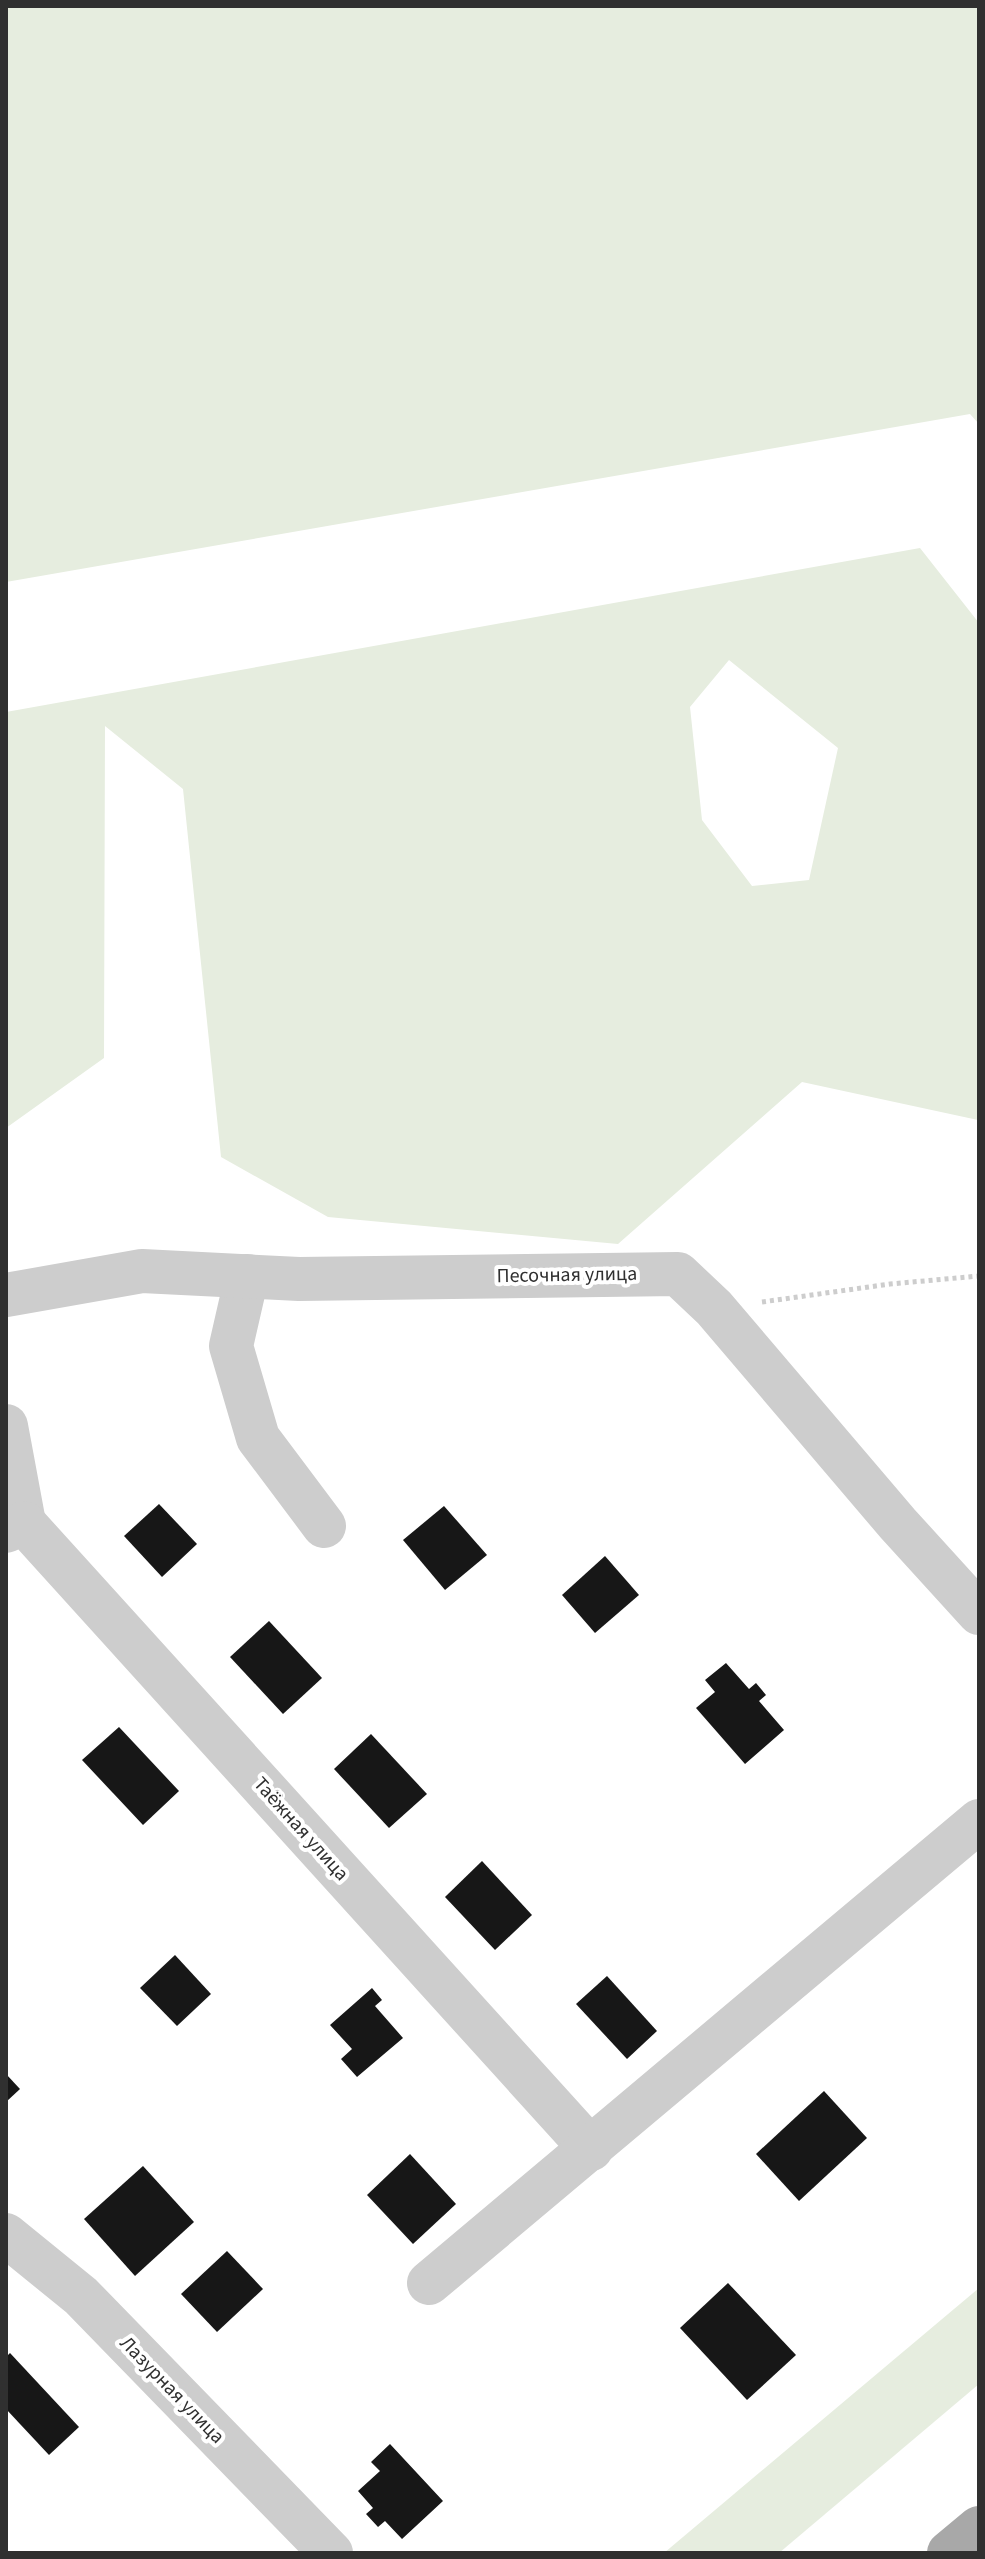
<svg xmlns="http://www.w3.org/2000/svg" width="985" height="2559" viewBox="0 0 985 2559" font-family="'Source Sans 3',sans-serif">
<rect width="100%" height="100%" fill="#fff"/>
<!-- green -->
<g fill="#e6eddf" fill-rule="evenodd">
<polygon points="6,6 979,6 979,424 970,414 6,582"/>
<path d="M920,548L979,623L978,1120L802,1082L618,1244L328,1217L221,1157L183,789L105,726L104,1058L6,1128V712ZM729,660L838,748L809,880L752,886L702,820L690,707Z"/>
<polygon points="979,2288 979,2384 779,2553 664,2553"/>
</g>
<!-- building -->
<g fill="#171717">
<polygon points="159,1504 197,1544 162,1577 124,1536"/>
<polygon points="444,1506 487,1555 445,1590 403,1540"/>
<polygon points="605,1556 639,1595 595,1633 562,1595"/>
<polygon points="269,1621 322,1678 283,1714 230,1657"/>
<polygon points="726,1663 749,1689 756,1683 766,1695 759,1701 784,1730 745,1764 696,1708 715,1692 705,1680"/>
<polygon points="119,1727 179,1791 143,1825 82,1760"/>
<polygon points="371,1734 427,1794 389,1828 334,1769"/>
<polygon points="482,1861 532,1915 495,1950 445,1897"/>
<polygon points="175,1955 211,1994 177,2026 140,1988"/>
<polygon points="607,1976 657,2031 627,2059 576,2004"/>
<polygon points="372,1988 382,2000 375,2006 403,2038 357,2077 341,2059 352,2049 330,2025"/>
<polygon points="6,2074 20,2089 6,2102"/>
<polygon points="824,2091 867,2138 799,2201 756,2154"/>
<polygon points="410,2154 456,2204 413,2244 367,2195"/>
<polygon points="143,2166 194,2222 135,2276 84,2219"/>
<polygon points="227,2251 263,2289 217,2332 181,2294"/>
<polygon points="728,2283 796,2355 747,2400 680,2328"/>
<polygon points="10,2353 79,2427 49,2455 6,2409 6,2357"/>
<polygon points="390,2444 443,2501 402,2539 385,2521 378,2527 366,2514 373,2508 358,2491 380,2471 371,2462"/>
</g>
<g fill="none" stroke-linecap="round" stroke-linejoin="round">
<!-- path -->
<polyline stroke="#cdcdcd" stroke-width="5" stroke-dasharray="4 4" stroke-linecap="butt" points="762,1302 890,1284 979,1276"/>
<!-- minor -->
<g stroke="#cdcdcd" stroke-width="44">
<polyline points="247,1276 231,1346 258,1438 324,1526"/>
<polyline points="6,1295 142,1271 299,1279 678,1274 714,1308 898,1524 979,1613"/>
<polyline points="6,1426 24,1523"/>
<polyline points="6,1531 24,1523 591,2149"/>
<polyline points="6,2235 81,2296 331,2553"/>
<polyline points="429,2283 979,1821"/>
</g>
<!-- major -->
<polyline stroke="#a8a8a8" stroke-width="44" points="949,2553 979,2528"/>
</g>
<g text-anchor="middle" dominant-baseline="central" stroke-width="8" stroke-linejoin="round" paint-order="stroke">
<!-- street labels -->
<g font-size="20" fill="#303030" stroke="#fff">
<text transform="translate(567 1275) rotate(-1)">Песочная улица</text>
<text transform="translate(301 1829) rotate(48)">Таёжная улица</text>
<text transform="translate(172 2390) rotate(46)">Лазурная улица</text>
</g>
</g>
<!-- border -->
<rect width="985" height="2559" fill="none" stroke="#303030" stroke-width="16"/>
</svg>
